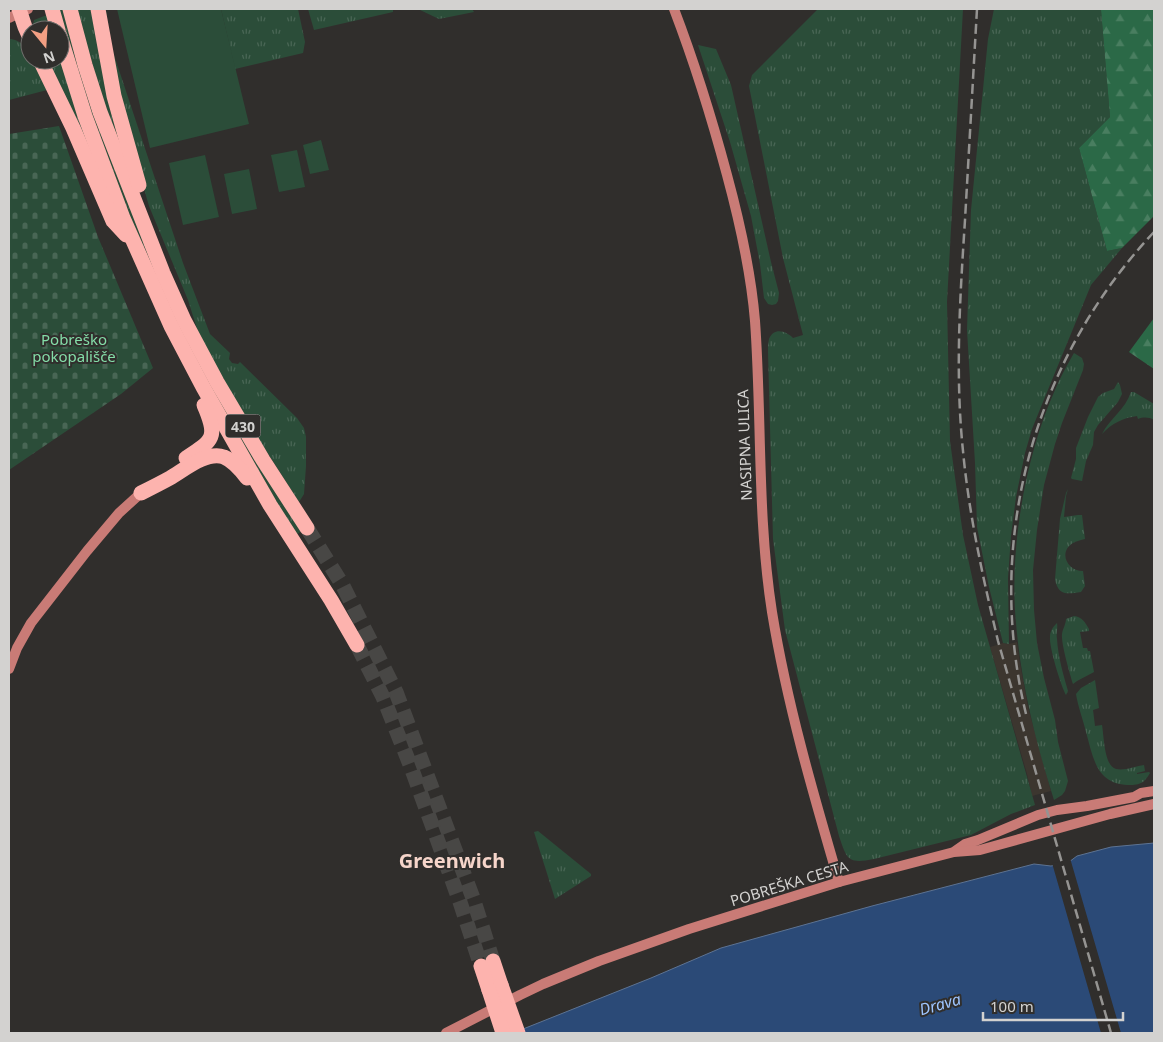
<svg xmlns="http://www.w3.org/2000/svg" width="1163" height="1042" viewBox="0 0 1163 1042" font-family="'Noto Sans',sans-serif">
<defs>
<pattern id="grass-tufts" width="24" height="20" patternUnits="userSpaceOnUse" patternTransform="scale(1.25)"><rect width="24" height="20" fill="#2b4d39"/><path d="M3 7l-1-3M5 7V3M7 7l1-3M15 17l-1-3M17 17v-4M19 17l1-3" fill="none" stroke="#496655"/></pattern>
<pattern id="forest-firs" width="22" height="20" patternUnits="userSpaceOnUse" patternTransform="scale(1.25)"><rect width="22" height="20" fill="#2b6947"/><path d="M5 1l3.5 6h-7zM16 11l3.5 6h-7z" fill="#497e60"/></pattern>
<pattern id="cemetery-stones" width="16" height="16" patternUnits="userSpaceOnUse" patternTransform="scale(1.25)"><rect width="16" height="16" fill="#2b4d39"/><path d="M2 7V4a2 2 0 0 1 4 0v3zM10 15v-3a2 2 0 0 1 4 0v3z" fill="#496655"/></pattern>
</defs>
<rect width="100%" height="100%" fill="#302e2c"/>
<!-- built -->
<polygon fill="#3c362f" points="1017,642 1020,663 1028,707 1051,791 1032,796 1027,774 990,647 1003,643 1009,644"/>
<!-- grass -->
<g fill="url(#grass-tufts)">
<polygon points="57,9 63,9 144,240 303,530 296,535 254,465 187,343 113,179"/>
<polygon points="76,9 91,9 129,169 111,127"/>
<polygon points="101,9 106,9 108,32 113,52 183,263 210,334 230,353 229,359 232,363 238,364 240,362 297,418 304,428 306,437 306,466 304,494 299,502 242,413 199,335 188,300 149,206 124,120"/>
<polygon points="221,9 298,9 305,42 303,53 235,69"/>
<polygon points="308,9 393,9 393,12 314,30"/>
<polygon points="418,9 472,9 474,12 439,19"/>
<path d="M818,9H963L947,302L950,441L963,535L978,605L1035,805L1011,814L971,835L874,859C848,864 847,860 839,836L785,630L773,539L768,352C768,348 768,343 769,339C774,327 786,331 793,338L803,335L783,258L749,86L752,75Z"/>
<polygon points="994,9 1101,10 1110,117 1079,148 1107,251 1122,248 1091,285 1045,397 1032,429 1025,453 1016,497 1011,536 1008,578 1009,644 1003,643 989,587 977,527 975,463 967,330 971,210 988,39"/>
<polygon points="47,15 52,30 32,30 34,20"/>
<path d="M9,39C20,39 30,49 30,60H33L47,90L9,100Z"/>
<polygon points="698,45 716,49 731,85 771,262 779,293 778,301 776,304 772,305 768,304 764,298 760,264 751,216 730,142"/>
<polygon points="45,60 60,60 102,182"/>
<path d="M1074,353L1082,358L1084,364L1083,370L1062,423L1055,444L1044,485L1037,530L1033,570L1034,610L1037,643L1044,678L1055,720L1058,742L1068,781L1065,791L1062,795L1054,800C1036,743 1021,684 1016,623C1009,550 1025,457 1055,390C1060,378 1067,365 1074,353Z"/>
<polygon points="1118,382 1120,385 1122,394 1118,402 1098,425 1094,432 1093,445 1086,461 1082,481 1072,479 1071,478 1076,459 1076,448 1088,417 1098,397 1103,393 1114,389"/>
<path d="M1131,392H1134L1154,404V420C1149,417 1143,417 1138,419L1137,416C1123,418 1112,423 1102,434C1110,418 1125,410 1131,392Z"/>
<path d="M1068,489L1066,496L1064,517L1078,515H1082L1085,539C1081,540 1076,541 1073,543C1058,552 1067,571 1083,571L1085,586L1081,592C1067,594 1058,596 1055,579L1060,519L1066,493Z"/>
<path d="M1074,616C1082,617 1085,622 1089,629V631L1080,632L1083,648H1087L1088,651H1090L1094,672L1077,681L1073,684C1070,674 1061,644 1062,634C1063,628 1066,624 1066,619Z"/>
<path d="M1057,623C1058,629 1056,633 1057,639C1058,656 1063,674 1068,691L1066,695C1061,686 1049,647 1050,637C1050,631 1053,627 1057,623Z"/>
<path d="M1095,680L1099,708L1093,710L1095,726L1102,725C1104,736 1104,766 1116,769C1125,771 1136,766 1144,765L1145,771L1137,773V774L1149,772L1150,773C1144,783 1141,785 1128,785C1096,784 1093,757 1086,732C1083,719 1078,707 1076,694L1081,688Z"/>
<polygon points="538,831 591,874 591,876 555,899 534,832"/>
</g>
<!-- forest -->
<g fill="url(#forest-firs)">
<polygon points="1091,9 1154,9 1154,216 1122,248 1107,251 1079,148 1110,117 1101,10"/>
<polygon points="1154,318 1154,369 1129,352"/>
</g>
<!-- cemetery -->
<polygon fill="url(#cemetery-stones)" points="59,126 98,237 153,368 121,394 9,470 9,134"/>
<!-- garden -->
<g fill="#2b4d39">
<polygon points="117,9 221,9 249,124 150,148"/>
<polygon points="321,140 329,170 310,174 303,145"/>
<polygon points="297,150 305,187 279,192 271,155"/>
<polygon points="205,155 219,217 183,225 169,163"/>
<polygon points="249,169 257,209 232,214 224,174"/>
</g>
<!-- water -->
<polygon fill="#2b4a77" stroke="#5d7392" points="1154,843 1154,1033 513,1033 651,978 721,948 872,906 1034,864 1051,866 1069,862 1077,856 1111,847"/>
<!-- pier -->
<polygon fill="#302e2c" points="1070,858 1121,1033 1101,1033 1052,863 1068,860"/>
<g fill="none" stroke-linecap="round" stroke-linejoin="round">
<!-- highway-tunnel -->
<g stroke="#484745" stroke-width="15" stroke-dasharray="15 8" stroke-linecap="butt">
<polyline points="307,528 342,584 396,692 473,898 493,961"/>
<polyline points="357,645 383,697 411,767 460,902 481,966"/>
</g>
<!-- secondary -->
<g stroke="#c97b76" stroke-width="10">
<path d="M674,9C695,64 712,119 727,175C740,223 751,272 755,321C762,418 757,516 772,612C787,704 813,793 839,882"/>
<polyline points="9,18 28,9"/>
<polyline points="9,669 17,648 31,623 87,551 119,513 141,493"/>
<polyline points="955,851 965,844 978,840 1038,815 1057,810 1087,806 1134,797 1141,793 1154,791"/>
<polyline points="446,1033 520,995 543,984 599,961 689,929 839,882 954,852 980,850 1110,814 1154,804"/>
</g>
<!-- highway -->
<g stroke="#fdb3ae" stroke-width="15">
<polyline points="19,9 25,27 30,38"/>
<polyline points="52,9 58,30"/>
<polyline points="70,9 85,65 100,112 163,273 184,320 217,382 263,460 307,528"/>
<polyline points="98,9 114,96 139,185"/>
<polyline points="60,36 85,116 123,218 171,326 203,387 270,505 331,600 357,645"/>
<polyline points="40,60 73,128 113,221 126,235"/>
<path d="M186,458C214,440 218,437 204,405"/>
<path d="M141,493C151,488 161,483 170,478C184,470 206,451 224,457C234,461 241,470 247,478"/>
<polyline points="493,961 501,985"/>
<polyline points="481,966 489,990"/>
</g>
<!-- rail -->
<g stroke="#959492" stroke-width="2.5" stroke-dasharray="10 5" stroke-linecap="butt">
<path d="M977,9C973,79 969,150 965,220C960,297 955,374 963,451C969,515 983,578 998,641L1111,1033"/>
<path d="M1026,714C984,542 1033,361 1154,232"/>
</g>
<!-- highway-bridge -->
<g stroke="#fdb3ae" stroke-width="15">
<polyline points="501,985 518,1033"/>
<polyline points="489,990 503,1033"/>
</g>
</g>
<g text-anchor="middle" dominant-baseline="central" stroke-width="4" stroke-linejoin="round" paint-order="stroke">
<!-- shield labels -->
<rect fill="#302e2c" stroke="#a2a19f" stroke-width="1" x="225.5" y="414.5" width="35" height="23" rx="4"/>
<g font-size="14" font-weight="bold" fill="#d3d2d0">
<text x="243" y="426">430</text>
</g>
<!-- park labels -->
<g font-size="15" fill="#84dda8" stroke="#302e2c">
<text x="74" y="339">Pobreško<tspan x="74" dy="17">pokopališče</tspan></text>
</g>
<!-- street labels -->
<g font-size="15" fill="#d3d2d0" stroke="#302e2c">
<text transform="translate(744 445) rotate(-92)">NASIPNA ULICA</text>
<text transform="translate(789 883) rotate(-17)">POBREŠKA CESTA</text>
</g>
<!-- water labels -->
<g font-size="16" font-style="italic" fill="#9ec5ff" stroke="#302e2c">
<text transform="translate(940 1004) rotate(-16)">Drava</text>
</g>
<!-- district labels -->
<g font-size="20" font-weight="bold" fill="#f6d5ca" stroke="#302e2c">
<text x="452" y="860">Greenwich</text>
</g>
</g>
<!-- border -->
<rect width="1163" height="1042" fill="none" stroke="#d3d2d0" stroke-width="20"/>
<!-- north arrow -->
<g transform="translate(45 45) rotate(162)"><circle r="24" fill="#302e2c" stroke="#71706e"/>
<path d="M0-4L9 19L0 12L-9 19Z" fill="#f39f83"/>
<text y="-8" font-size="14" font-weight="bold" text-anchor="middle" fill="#d3d2d0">N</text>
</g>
<!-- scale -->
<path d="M983 1012v8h140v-8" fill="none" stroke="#d3d2d0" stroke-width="2.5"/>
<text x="990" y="1012" font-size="15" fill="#d3d2d0" stroke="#302e2c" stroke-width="4" paint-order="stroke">100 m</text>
</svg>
